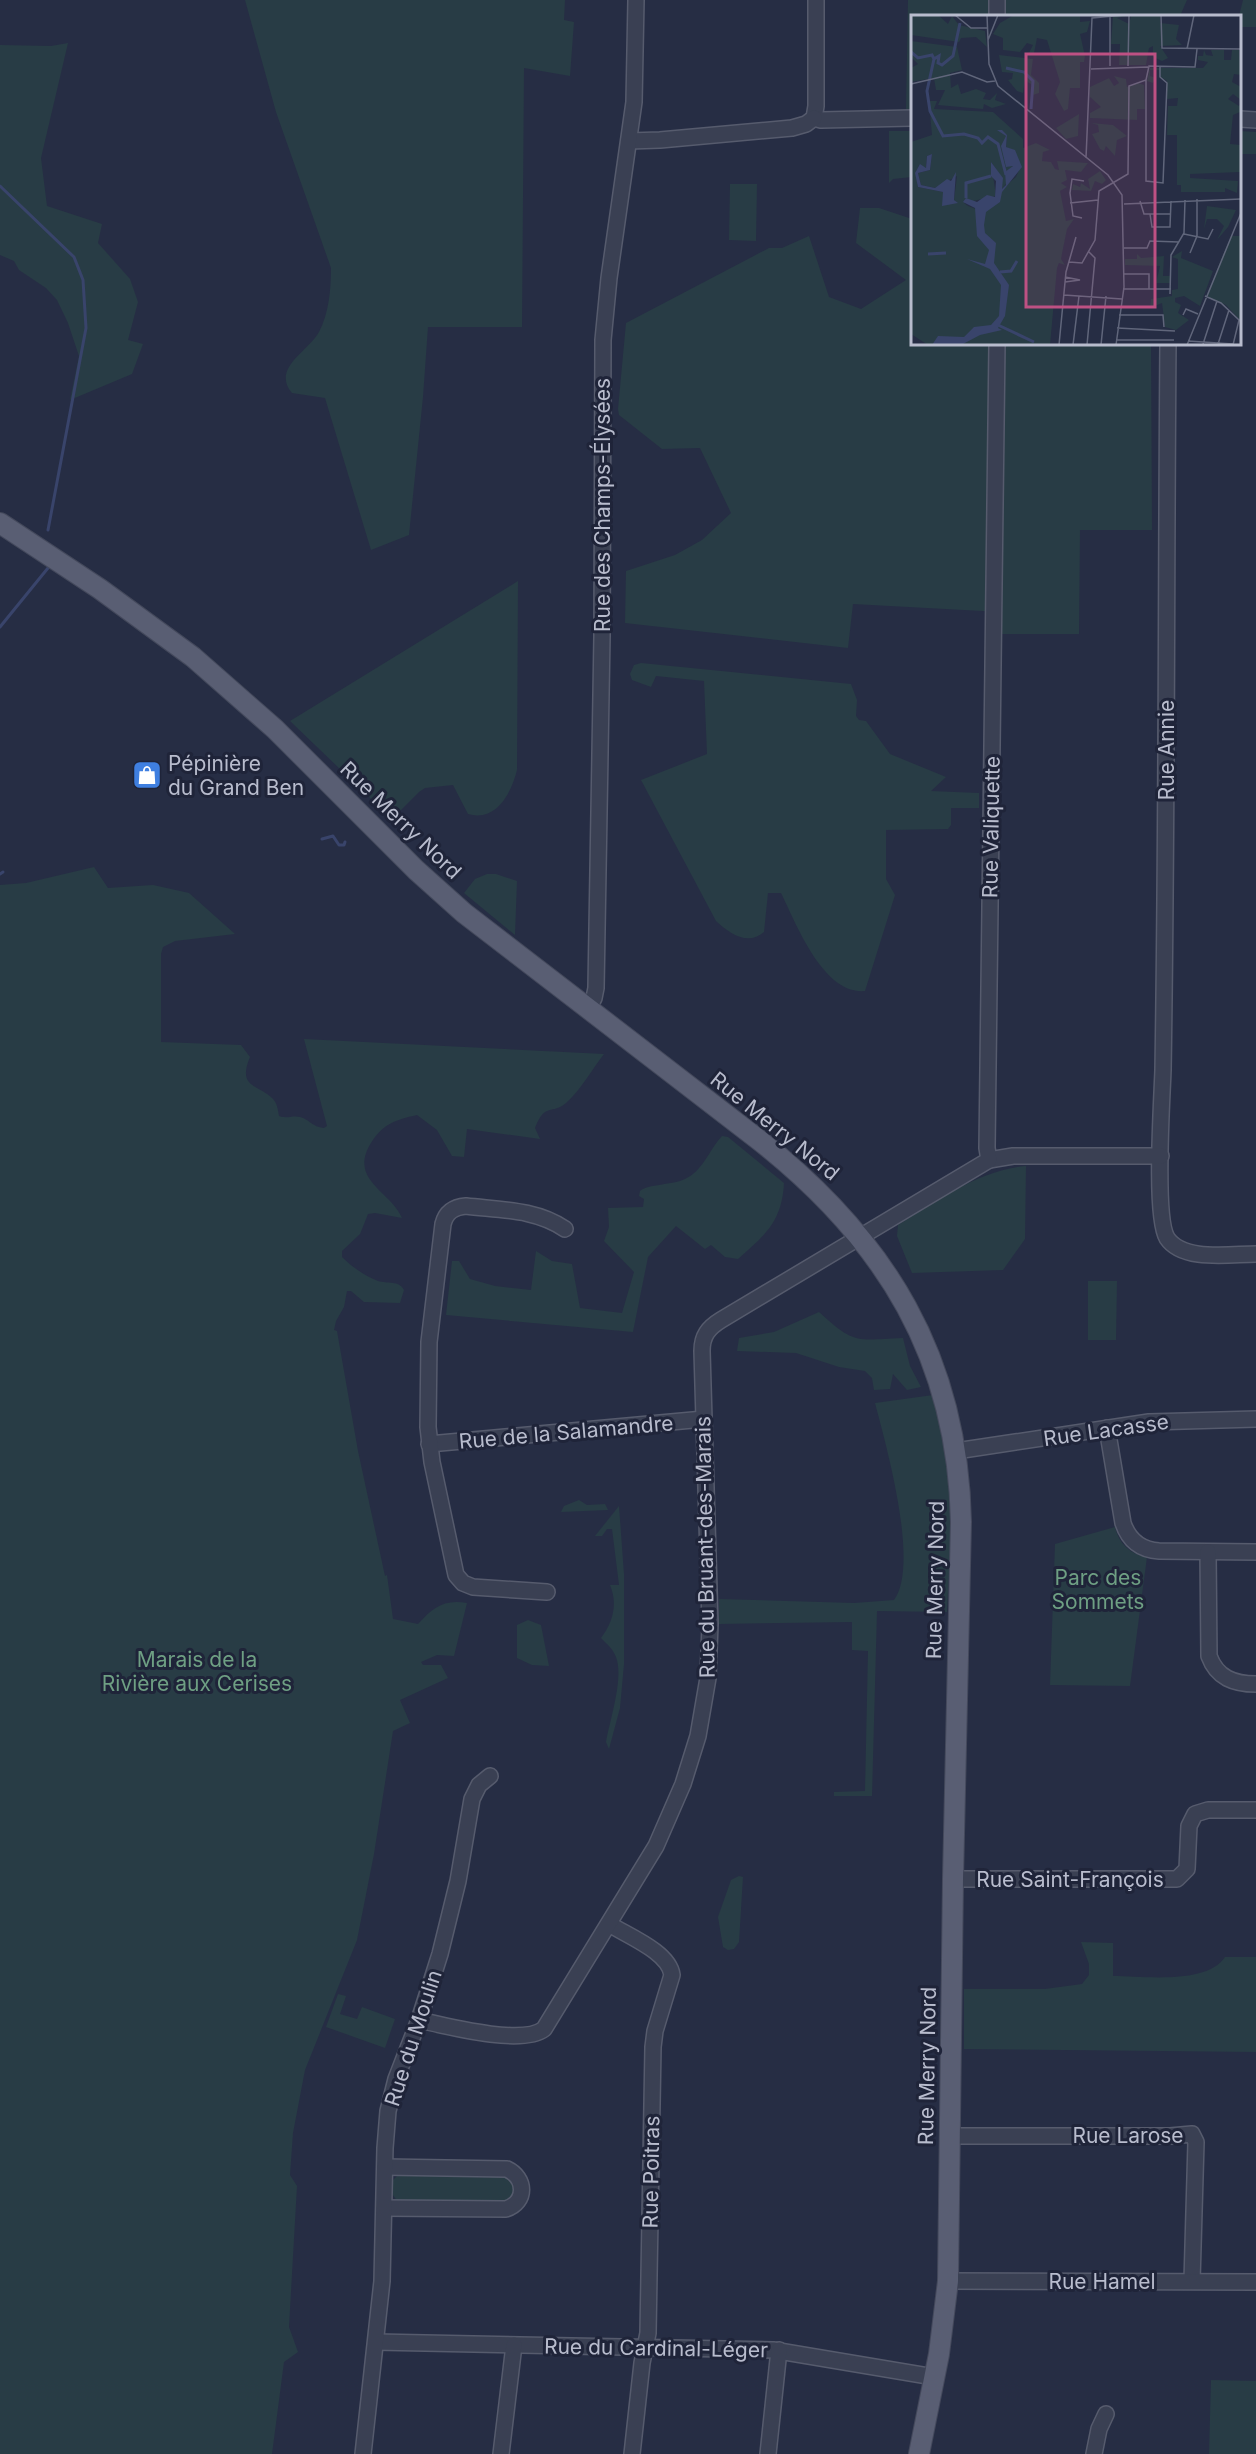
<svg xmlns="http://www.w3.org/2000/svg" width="1256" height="2454" viewBox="0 0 1256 2454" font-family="Inter,sans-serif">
<rect width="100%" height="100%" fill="#262d44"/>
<!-- green -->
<g fill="#283c45">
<path d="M245,0H565L564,20L574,22L570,76L524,68L522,327H428L423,397L409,535L371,550L325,398L292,393C271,368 309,351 319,332C329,313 331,289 331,268L276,112Z"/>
<polygon points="908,0 1187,0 1180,16 912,16 912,109 906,109"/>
<polygon points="1243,0 1256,0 1256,27 1240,27 1239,16"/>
<polygon points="68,43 41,158 47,206 102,224 98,243 130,279 138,302 128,340 143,344 132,374 70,400 79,356 68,323 57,300 46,288 19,270 14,261 0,255 0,45 51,46"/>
<polygon points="889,131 912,131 912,177 893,179 889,183"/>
<polygon points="1240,131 1256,132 1256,154 1240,154"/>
<polygon points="730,184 757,184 756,241 729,240"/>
<polygon points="860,208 879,208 912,219 912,344 1151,344 1152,530 1080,530 1079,634 1001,634 1001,612 853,604 848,648 625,623 626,571 675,555 702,540 731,513 700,448 662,449 619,415 618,409 626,323 769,248 782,248 809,236 829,297 861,309 906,280 856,243"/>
<path d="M518,581L517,770C511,794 496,822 468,814L453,785L425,788L419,792L392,819L290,721Z"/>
<path d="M641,663L851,684L857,700L856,716L859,720L866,721L890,754L946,777L931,791L979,793V808H951V825L948,829L886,830V879L895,895L865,991C823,995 796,923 781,893H768L764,932C748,946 730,934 716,921L641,780L707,754L704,681L656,676L651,687L632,680L630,674L634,665Z"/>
<path d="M94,867L108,888L153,885L189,893L235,934L175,941L163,947L161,954V1042L241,1045L250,1057C237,1088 258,1084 272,1098C277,1102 278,1110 279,1116C286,1119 293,1115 300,1117C309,1119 312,1127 324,1128L327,1126L304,1039L604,1054C592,1069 581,1090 566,1103C552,1115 545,1102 535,1128L540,1139L467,1129L464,1157L452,1156L437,1130L417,1115C395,1120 383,1124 371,1143C348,1180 391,1191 402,1218L375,1213L368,1214L360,1234L342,1251V1257C352,1267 365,1276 378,1281C387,1284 399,1280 404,1290L400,1303L364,1302L351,1291H347L344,1307L336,1321L334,1330L337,1331L358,1451L385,1576L387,1575L393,1619L418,1624C433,1608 443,1599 467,1603L454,1656L437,1655L421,1662L423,1665H441L448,1678L400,1700L410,1723L393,1731L374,1854L357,1940L305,2070L293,2133L290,2175L297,2186L289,2327L298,2352L284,2362L272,2454H0V885L26,883Z"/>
<polygon points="487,874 496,874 517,881 515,935 464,893 475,879"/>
<path d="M722,1136L728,1137L784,1183C782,1222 765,1235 738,1259L725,1257L711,1245L705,1249L676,1226L648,1257L633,1332L446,1315L452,1261H459L470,1279L495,1286L531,1290L536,1251L552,1261L572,1264L580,1308L622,1313L634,1272L604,1241L609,1227L608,1208L643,1207L644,1199L639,1196L640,1191C648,1184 673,1185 685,1179C703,1171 709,1150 722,1136Z"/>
<path d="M1026,1166L1025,1239L1003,1270L912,1273L897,1236L898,1225C939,1200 977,1171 1026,1166Z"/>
<polygon points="1088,1281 1117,1281 1116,1340 1088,1340"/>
<path d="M819,1312C855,1345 856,1340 903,1338L910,1366L921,1387L907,1390L893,1374L890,1389L874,1390L872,1378L865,1371L839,1367L796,1353L737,1351L739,1338L774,1332Z"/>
<path d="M933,1395L947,1454L952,1515L947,1612L877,1611L872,1796H834V1792L865,1791L868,1651L852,1650V1622L719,1624V1599L854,1603L894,1600C920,1565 886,1445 875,1403Z"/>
<polygon points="579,1500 587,1505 605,1504 608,1510 561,1512 564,1506"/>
<path d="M619,1506L624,1574V1664L620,1708L609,1749L606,1742C610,1719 624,1678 616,1657C613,1649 607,1644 601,1638C613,1622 618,1604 610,1585H619L612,1529H607L602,1536H595Z"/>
<path d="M1115,1527C1119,1544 1130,1554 1147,1557L1130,1686L1050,1685L1055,1544Z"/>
<polygon points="528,1620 541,1625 549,1666 532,1665 517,1658 517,1625"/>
<polygon points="739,1876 743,1877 739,1942 734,1949 728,1950 723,1947 718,1917 731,1880"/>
<path d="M1081,1942L1113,1943V1976C1143,1976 1207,1985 1225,1957H1256V2052L964,2049V1989H1045L1082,1984L1089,1975V1964Z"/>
<polygon points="338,1994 346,1996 340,2014 357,2019 362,2007 395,2019 385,2048 326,2027"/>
<polygon points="399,2174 507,2176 514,2183 515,2194 507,2202 397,2201 393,2195 393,2180"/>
<polygon points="1211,2380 1256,2381 1256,2454 1209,2454"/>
</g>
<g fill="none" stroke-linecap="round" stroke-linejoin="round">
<!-- stream -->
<g stroke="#39446b" stroke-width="3">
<polyline points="0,186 74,257 83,280 86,328 48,530"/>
<polyline points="0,627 48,568"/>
<polyline points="322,839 333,836 339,845 344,845 345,842"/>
<polyline points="0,874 3,872"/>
</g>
<!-- minor casing -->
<g stroke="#565b6d" stroke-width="18">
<g id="minor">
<polyline points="997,16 997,0"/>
<polyline points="814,118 816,106 816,0"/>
<polyline points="814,118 821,120 912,118"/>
<polyline points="1240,119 1256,120"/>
<polyline points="629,141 660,140 792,128 806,124 814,118"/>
<path d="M1168,344C1166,586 1167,828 1163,1070C1162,1101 1154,1216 1167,1238C1183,1262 1230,1254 1256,1254"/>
<polyline points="588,1010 594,998 596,988 602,636 603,340 609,278 634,102 636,0"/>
<polyline points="989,1160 1013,1156 1161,1156"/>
<path d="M1107,1428L1123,1523C1129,1541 1141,1550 1159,1551L1256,1552"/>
<polyline points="429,1444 704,1419"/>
<polyline points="956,1451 1149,1422 1256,1419"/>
<path d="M1208,1552L1209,1656C1217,1678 1234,1684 1256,1684"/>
<path d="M547,1592L473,1587L463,1583L456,1575L432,1462L428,1427L429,1342L443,1224C446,1212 454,1207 466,1206C500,1210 536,1209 565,1229"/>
<polyline points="953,1879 1177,1879 1187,1869 1189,1826 1195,1814 1208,1810 1256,1810"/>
<path d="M609,1924C628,1936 669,1952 672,1975L655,2031L653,2047L648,2333L642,2363L632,2454"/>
<path d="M419,2020C446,2026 522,2046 544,2029L656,1846L683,1784L698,1736L708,1678L710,1624L702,1351C702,1336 708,1328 721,1320L989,1160L987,1148L997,344"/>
<polyline points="951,2136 1170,2136 1192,2134 1196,2142 1192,2281"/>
<path d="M384,2208L506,2209C527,2202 526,2178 507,2169L385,2167"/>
<polyline points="948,2281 1256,2282"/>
<polyline points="376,2342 773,2350 934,2377"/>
<polyline points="363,2454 382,2281 385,2148 388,2111 396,2079 419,2020 440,1954 458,1881 472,1799 479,1785 490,1776"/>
<polyline points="501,2454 514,2345"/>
<polyline points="768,2454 779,2350"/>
<polyline points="1094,2454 1099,2429 1106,2414"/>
</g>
</g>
<!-- major casing -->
<g stroke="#44495c" stroke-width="22">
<path id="major" d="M0,523L100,589L193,657L275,729L416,870L464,913L759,1140C886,1240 958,1358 961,1522L953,1879L948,2281L939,2354L919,2454"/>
</g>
<!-- minor -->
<use href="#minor" stroke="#3a4053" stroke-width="15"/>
<!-- major -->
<use href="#major" stroke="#595e73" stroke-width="20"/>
</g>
<!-- icons -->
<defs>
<g id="shop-square" transform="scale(1.5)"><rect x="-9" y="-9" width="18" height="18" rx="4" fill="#3f7fe0" stroke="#1f2439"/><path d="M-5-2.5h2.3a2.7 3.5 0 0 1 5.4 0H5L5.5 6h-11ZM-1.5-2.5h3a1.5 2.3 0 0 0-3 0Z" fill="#fff"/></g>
</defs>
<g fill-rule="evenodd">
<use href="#shop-square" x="147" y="775"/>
</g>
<g text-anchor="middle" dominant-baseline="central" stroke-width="6" stroke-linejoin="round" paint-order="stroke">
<!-- street labels -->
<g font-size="21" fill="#b8bccd" stroke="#1f2439">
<text transform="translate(602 505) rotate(-90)">Rue des Champs-Élysées</text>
<text transform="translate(1166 750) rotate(-90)">Rue Annie</text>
<text transform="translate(401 820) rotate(44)">Rue Merry Nord</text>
<text transform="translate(991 827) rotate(-89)">Rue Valiquette</text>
<text transform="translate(775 1126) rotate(39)">Rue Merry Nord</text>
<text transform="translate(1106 1430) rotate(-8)">Rue Lacasse</text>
<text transform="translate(566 1432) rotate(-5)">Rue de la Salamandre</text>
<text transform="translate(705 1547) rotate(-91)">Rue du Bruant-des-Marais</text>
<text transform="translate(935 1580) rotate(-89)">Rue Merry Nord</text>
<text x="1070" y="1879">Rue Saint-François</text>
<text transform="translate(413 2038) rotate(-72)">Rue du Moulin</text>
<text transform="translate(927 2066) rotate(-89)">Rue Merry Nord</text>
<text x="1128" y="2135">Rue Larose</text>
<text transform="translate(651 2172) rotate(-89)">Rue Poitras</text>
<text x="1102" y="2281">Rue Hamel</text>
<text transform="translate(656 2348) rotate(1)">Rue du Cardinal-Léger</text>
</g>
<!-- poi labels -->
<g font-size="21" fill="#b8bccd" stroke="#1f2439" text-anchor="start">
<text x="168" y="763">Pépinière<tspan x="168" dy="24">du Grand Ben</tspan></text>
</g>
<!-- park labels -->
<g font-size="21" fill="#6e9f83" stroke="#1f2439">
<text x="1098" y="1577">Parc des<tspan x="1098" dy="24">Sommets</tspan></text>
<text x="197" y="1659">Marais de la<tspan x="197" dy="24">Rivière aux Cerises</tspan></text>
</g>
</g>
<!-- overview -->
<g transform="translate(911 15)">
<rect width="330" height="330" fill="#262d44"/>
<path d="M0,0H27L37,9L41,1L48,10L74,16L76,32L65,22L50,23L48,27L0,20ZM103,0H174L169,1V7L179,6L176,17L169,19L174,41L173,47H169V73H159L157,94L153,96L144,79L149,67L136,25L126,23L123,38H118L122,30L116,28L109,37L92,35V23L82,19L89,8ZM249,0V8L268,10L265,24L271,30L249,31L257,43L251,46L242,42V31L238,33L235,50H208L209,29H200L202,1H215L206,3L218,9L220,1ZM0,26L46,32L51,55L39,58L40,73L47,69L50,79L65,74L75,78L72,84L79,85L86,78L84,85L95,89L81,93L73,89L72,94L27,90L34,75H25L23,63L0,67V53L7,49L0,42ZM293,35L295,40L302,41L300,35H313V45H320L321,35H328L330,60L323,59L321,67L330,72V85L322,79L317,84L328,91L330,88L329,97L322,100L319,129L330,130V153L329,157L279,159V163L327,166L326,178L314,173V177H270V170H266V120H256L257,91H266L267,83L256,84V66L250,62L249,55H239V61L245,63L242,68L236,66L239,53H292L297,47L287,45V41H292ZM88,40L122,44L120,60L128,68V78L122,80L121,70L114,65L112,78L106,76L97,65L101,64L102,58L91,57ZM203,61L215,64L216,72L227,68L233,70L234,94H226V105L179,103V98L190,92L179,82V72L198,63L203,71L208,68ZM18,86H26L23,94L82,97L112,124V133L125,128L139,135L132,137L131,146L140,147L144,154L148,155L146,146L177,148L170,157L154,155L156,165L150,168L156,172L149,176L155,206L163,204L156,214L150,244L154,250L148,248L146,253L139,330H17L0,319V127L21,120ZM88,115L96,120L95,132L102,135L110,151L105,162L91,174L95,169V158L102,151H95V121ZM21,139L19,155L7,158L10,170L24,173L46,161L43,185L46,188L32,189V177L7,172L5,156L8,151L15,153L16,141ZM80,147L91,163L90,173L81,188L65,194L57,191L53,188L85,181ZM168,99L167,121L155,124L145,113ZM180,108L202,110L216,121L206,125L204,141L195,131L193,136L189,134L181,119L188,117L187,110ZM189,156L195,165L191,169L184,166L180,176L161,175L162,169L169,172L170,168L179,174L177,164ZM296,191L325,195L317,212L306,225L313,211L306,204H296L293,214ZM320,221H330V306L315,290L295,281ZM271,236L270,243L302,256L289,291L273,281L264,283V287L270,290L267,298L278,305L265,315L254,312L251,288L239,293L240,284L261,281V275L267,274V244L261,242ZM226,239L230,243L253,241L252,261H259V268H245L249,251L214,250V244H226Z" fill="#283c45" fill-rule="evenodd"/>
<path d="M86,115H91L96,120L95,132L104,135L111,152L91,177L89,187L75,197L73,210L74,218L85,228L83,248L98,270L94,301L87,313L91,315L69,320L52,329L21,330L27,321L53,322L63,312L80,310L88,301L90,270L79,254L56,244L74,249L78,235L66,221L64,193L52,187L55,183L66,187L76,180L84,182L85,166L80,161V147L92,163L91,174L95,170L94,157L102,151L95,152L90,131L95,121ZM21,139L19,155L7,158L10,170L24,173L36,164L40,166L45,157L43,185L47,188L31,191L32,177L7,172L4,158L9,149L15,153L16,141Z" fill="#39446b"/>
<path fill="none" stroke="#39446b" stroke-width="3" d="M49,8L42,41L31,50L27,48L28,41L23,44L16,76L19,96L32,121L53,119L67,123L71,128L77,122L87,129L95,160M0,37L7,43L21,40L23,44M95,53L113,57L122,66L120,94M55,183V168L80,161M17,239L35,238M89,257L100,256L106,246M87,310L123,327"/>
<path fill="none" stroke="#60667b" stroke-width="1.5" d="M44,0L60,13H77M76,0L78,49L87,71L197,160L211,180L213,272L205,330M250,0L251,33L330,34M77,25L87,0M276,34L283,0M199,51V1M217,51L218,0M180,54L237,52M235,65V166L252,168L256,68L249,62V52M0,69L51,57L76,67L84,66M175,143L181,3L214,0M229,186L233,199H260M159,188L187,185M213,189L330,184M239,199L241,212H259L260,186M171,203L162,201L159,178L161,164L173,166M273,219L297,224L302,214M213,233H236L239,226L268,227M279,238L286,221V184M158,247L171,248L184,225L188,176L217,159L218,71L235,65L238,51L284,52L286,34M213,259H238V274M154,267L169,265L154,262M212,274H260M259,279L260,240L273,218L274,185M153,280L211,284M294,281L310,288L328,305L322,330M208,300H252L253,312M272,300L275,294L287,299M206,313L264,316M205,325H263M277,326L322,329M292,329L306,286M307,329L318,295M148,330L155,257L165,222M162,330L168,281M176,330L184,243L178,237M190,330L195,281M276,330L330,198"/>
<path fill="#be5183" fill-opacity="0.15" stroke="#be5183" stroke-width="3" d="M115,39H244V292H115Z"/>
<rect width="330" height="330" fill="none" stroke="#b8bccd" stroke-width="3"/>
</g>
</svg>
